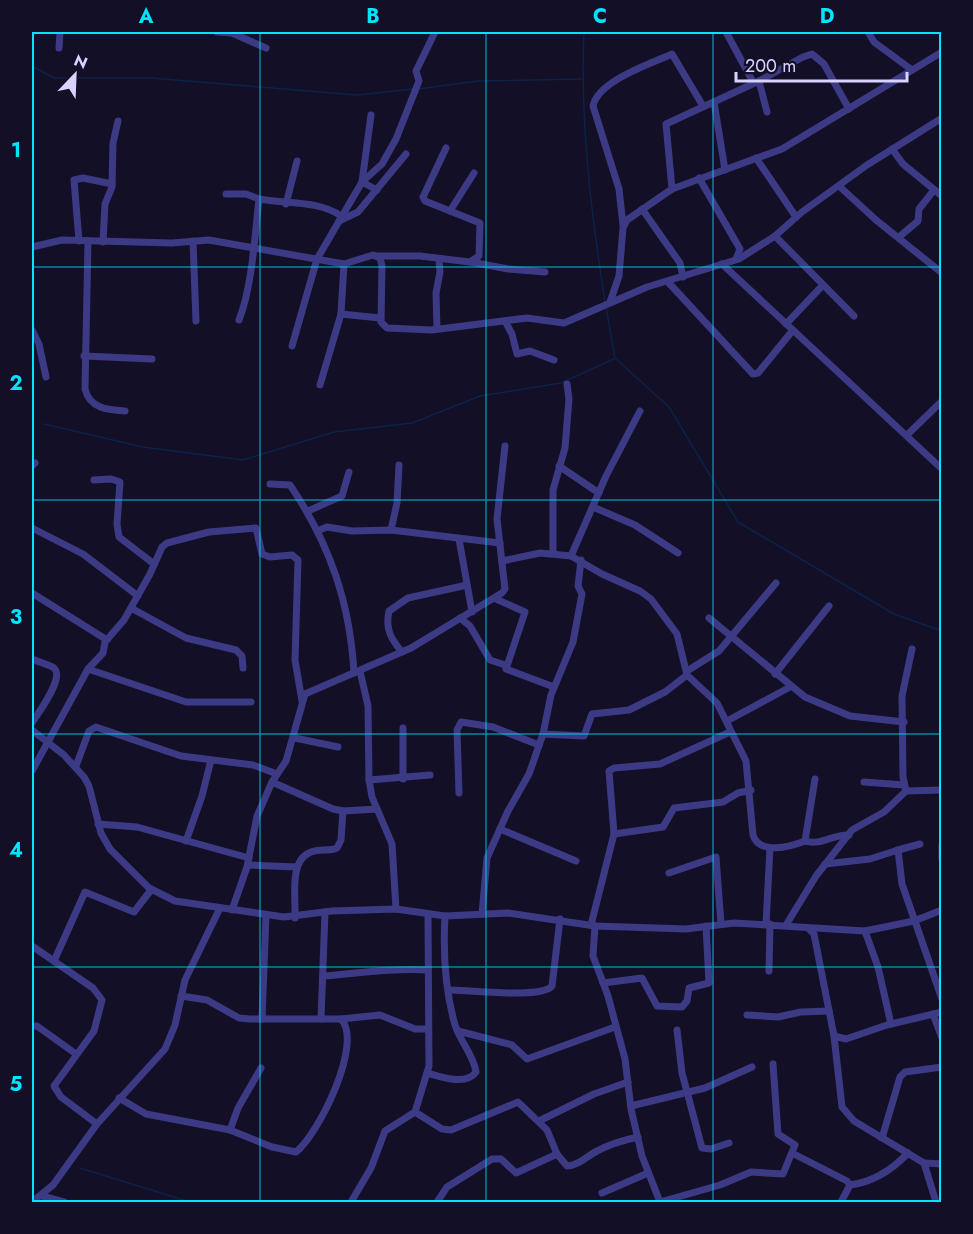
<svg xmlns="http://www.w3.org/2000/svg" width="973" height="1234" viewBox="0 0 973 1234" font-family="Jost,sans-serif">
<rect width="100%" height="100%" fill="#130f26"/>
<g fill="none" stroke-linecap="round" stroke-linejoin="round">
<!-- stream -->
<g stroke="#0c2248" stroke-width="1.5">
<path d="M584,32C580,122 591,212 605,302"/>
<polyline points="32,66 54,78 151,78 357,95 413,89"/>
<polyline points="418,89 478,81 581,79"/>
<polyline points="606,307 615,358 669,407 738,522 894,614 942,631"/>
<polyline points="44,424 143,447 243,460 334,432 412,423 480,396 561,383 614,359"/>
<polyline points="80,1168 190,1202"/>
</g>
<!-- street -->
<g stroke="#3d3a85" stroke-width="7">
<polyline points="217,32 232,33 266,48"/>
<polyline points="726,32 753,82"/>
<polyline points="868,32 874,42 912,70"/>
<polyline points="59,48 60,32"/>
<polyline points="759,81 803,57 812,54 824,64 849,109"/>
<polyline points="714,102 725,170"/>
<polyline points="892,149 903,164 942,196"/>
<polyline points="756,158 796,217"/>
<polyline points="699,178 740,249 736,259"/>
<polyline points="839,186 876,220 942,273"/>
<polyline points="672,189 666,124 759,81 767,112"/>
<polyline points="377,190 362,182 382,164 396,139 419,81 416,71 435,32"/>
<path d="M226,194H246L259,199C255,234 252,288 239,320"/>
<path d="M259,199C285,204 318,200 341,216"/>
<polyline points="286,204 297,161"/>
<polyline points="642,209 680,263 683,277"/>
<polyline points="450,211 474,173"/>
<polyline points="339,221 358,212 406,154"/>
<path d="M623,225L619,189L593,106C598,81 650,64 672,54L703,106"/>
<polyline points="775,236 854,316"/>
<polyline points="899,237 918,221 919,209 934,190"/>
<polyline points="79,241 74,180 83,178 112,184"/>
<path d="M88,241L85,389C90,409 108,410 125,411"/>
<polyline points="193,241 196,321"/>
<polyline points="103,242 105,204 112,187 113,143 118,121"/>
<polyline points="32,247 62,240 172,243 209,240 344,264 373,255 380,258 382,266 381,322 387,328 432,330 527,318 564,323 647,287 739,259 775,236 802,212 867,165 942,118"/>
<polyline points="377,256 420,256 470,262 479,256 480,223 425,201 423,197 446,148"/>
<polyline points="471,262 508,269 545,272"/>
<polyline points="722,264 942,469"/>
<polyline points="668,282 753,374 758,373 793,330"/>
<polyline points="610,302 619,276 623,228 627,220 672,189 782,149 942,52"/>
<polyline points="341,314 380,318"/>
<polyline points="505,321 512,334 517,354 530,351 554,360"/>
<polyline points="786,324 822,286"/>
<polyline points="437,329 436,293 440,272 439,259"/>
<polyline points="32,330 39,344 46,377"/>
<polyline points="292,346 317,259 362,182 371,115"/>
<polyline points="84,356 152,359"/>
<polyline points="320,385 341,314 344,264"/>
<polyline points="907,435 942,401"/>
<polyline points="32,466 35,463"/>
<polyline points="559,466 599,493"/>
<polyline points="94,480 111,479 120,482 117,524 119,537 154,564"/>
<path d="M270,484L290,485C330,544 350,603 354,673"/>
<polyline points="593,507 635,525 678,553"/>
<polyline points="308,511 342,496 349,472"/>
<polyline points="32,528 83,554 138,596"/>
<polyline points="391,530 397,503 399,465"/>
<polyline points="317,531 327,527 352,531 391,530 500,543"/>
<polyline points="459,539 472,612"/>
<polyline points="553,553 553,490 565,448 569,399 567,384"/>
<polyline points="571,556 606,476 640,411"/>
<path d="M502,561L540,553L571,556L602,574L640,591L651,599L677,634L687,675L717,703L746,761L753,835C759,855 790,847 805,841L815,779"/>
<polyline points="32,593 107,640"/>
<polyline points="496,599 525,612 506,669 554,687"/>
<polyline points="131,608 186,638 236,650 242,656 243,668"/>
<polyline points="460,618 470,626 490,660 505,665"/>
<polyline points="709,618 805,697 850,716 904,722"/>
<path d="M402,652C391,639 385,629 389,611L408,598L467,585"/>
<path d="M32,659C38,662 48,664 54,668C65,678 38,713 32,723"/>
<polyline points="88,669 186,702 251,702"/>
<polyline points="360,671 368,706 369,780 372,797 392,844 396,909"/>
<polyline points="687,671 719,651 776,583"/>
<polyline points="775,674 829,606"/>
<polyline points="727,721 790,687"/>
<polyline points="403,728 403,779"/>
<polyline points="32,730 64,755 84,777 89,786 101,833 110,849 149,888 175,901 284,917 332,911 396,909 445,916 508,913 595,926 593,956 608,996 625,1059 631,1109 642,1156 660,1202"/>
<polyline points="543,734 584,736 592,714 629,710 665,692 687,675"/>
<polyline points="295,738 338,747"/>
<polyline points="76,766 89,731 96,727 181,756 253,765 277,774"/>
<polyline points="32,771 88,669 103,653 105,642 124,620 150,574 162,547 167,543 209,532 256,528 262,554 270,557 292,555 298,560 295,660 302,701"/>
<polyline points="369,780 430,775"/>
<polyline points="272,782 333,809 343,811 377,809"/>
<polyline points="864,782 904,785"/>
<polyline points="906,791 903,777 902,696 912,649"/>
<polyline points="459,793 457,730 461,722 493,727 539,745"/>
<polyline points="98,824 137,827 249,858"/>
<polyline points="500,829 576,861"/>
<polyline points="614,834 663,827 674,808 723,802 738,793 751,790"/>
<polyline points="186,841 202,796 211,760"/>
<path d="M805,841C821,846 833,834 849,835"/>
<polyline points="942,846 942,858"/>
<polyline points="898,850 920,844"/>
<polyline points="825,864 870,859 898,850 902,884 942,999"/>
<polyline points="248,865 296,867"/>
<polyline points="669,873 716,857 721,924"/>
<polyline points="232,910 247,867 257,816 272,782 286,761 305,694 411,648 502,593 505,589 497,519 505,446"/>
<polyline points="482,914 487,858 508,811 529,774 543,734 551,695 573,642 582,594 578,586 581,560"/>
<path d="M295,918C296,899 289,862 309,853C318,848 328,852 337,848L341,840L343,811"/>
<polyline points="766,924 770,848"/>
<polyline points="591,925 614,834 609,771 614,768 660,764 730,732"/>
<polyline points="786,925 816,876 852,830 884,812 906,791 942,790"/>
<polyline points="595,926 686,929 734,923 865,931 914,921 942,910"/>
<polyline points="809,929 814,934 834,1036 842,1107 854,1121 924,1163 936,1202"/>
<polyline points="865,931 878,967 891,1024"/>
<polyline points="32,946 93,988 102,1000 94,1031 54,1086 61,1097 97,1124"/>
<polyline points="54,961 85,892 134,912 151,890"/>
<polyline points="769,971 770,924"/>
<path d="M323,976C359,973 393,968 428,970"/>
<polyline points="603,983 642,978 657,1006 682,1007 687,1001 689,988 709,983 706,926"/>
<path d="M448,990C468,990 542,999 552,986L560,919"/>
<polyline points="181,996 207,1000 239,1018 250,1019 341,1019 380,1015 415,1029 428,1029"/>
<polyline points="933,1014 942,1038"/>
<polyline points="747,1015 778,1017 801,1012 829,1011"/>
<polyline points="262,1019 266,915"/>
<polyline points="321,1019 325,912"/>
<polyline points="32,1026 37,1026 76,1054"/>
<polyline points="677,1030 682,1073 702,1148 711,1149 729,1143"/>
<polyline points="458,1031 512,1045 527,1059 615,1027"/>
<polyline points="834,1036 846,1039 887,1025 942,1012"/>
<path d="M427,1073C441,1077 466,1086 476,1072C474,1056 460,1041 455,1025C445,990 443,952 445,916"/>
<path d="M119,1098L146,1114L230,1130L272,1147L296,1152C318,1135 364,1043 341,1019"/>
<polyline points="631,1106 705,1088 752,1067"/>
<path d="M415,1112L442,1129L451,1130L518,1102L547,1130L557,1154L567,1166C578,1166 587,1156 597,1151C610,1144 624,1140 638,1137"/>
<polyline points="539,1121 594,1094 628,1082"/>
<polyline points="230,1130 238,1108 261,1068"/>
<polyline points="882,1138 900,1077 905,1072 942,1067"/>
<polyline points="792,1153 847,1181 850,1185 841,1202"/>
<polyline points="924,1163 942,1164"/>
<path d="M850,1185C873,1182 892,1170 908,1153"/>
<polyline points="602,1193 648,1173"/>
<polyline points="42,1196 64,1202"/>
<polyline points="32,1202 53,1185 97,1124 165,1049 175,1025 185,980 220,908"/>
<polyline points="351,1202 371,1168 385,1131 415,1112 429,1066 428,915"/>
<polyline points="437,1202 447,1187 492,1159 501,1159 516,1173 557,1154"/>
<polyline points="660,1202 720,1185 751,1172 783,1174 795,1145 778,1134 773,1064"/>
</g>
</g>
<!-- grid -->
<path fill="none" stroke="#00e5ff" stroke-width="1.5" stroke-opacity="0.55" d="M260,32V1202M486,32V1202M713,32V1202M32,267H942M32,500H942M32,734H942M32,967H942"/>
<!-- border -->
<rect width="973" height="1234" fill="none" stroke="#130f26" stroke-width="66"/>
<!-- north arrow -->
<g transform="translate(75 75) rotate(23)" stroke="#130f26" stroke-width="4.5" paint-order="stroke">
<path d="M0-4.5L10 22L0 15L-10 22Z" fill="#d9d4ff"/>
<text y="-9" font-size="16" font-weight="bold" text-anchor="middle" fill="#d9d4ff">N</text>
</g>
<!-- scale -->
<path d="M736 72v9h171v-9" fill="none" stroke="#d9d4ff" stroke-width="3"/>
<text x="745" y="72" font-size="18" fill="#d9d4ff" stroke="#130f26" stroke-width="4.5" paint-order="stroke">200 m</text>
<rect x="33" y="33" width="907" height="1168" fill="none" stroke="#00e5ff" stroke-width="2"/>
<g font-size="20" text-anchor="middle" font-weight="bold" fill="#00e5ff">
<text x="146" y="23">A</text>
<text x="373" y="23">B</text>
<text x="600" y="23">C</text>
<text x="827" y="23">D</text>
<text x="16" y="157">1</text>
<text x="16" y="390">2</text>
<text x="16" y="624">3</text>
<text x="16" y="857">4</text>
<text x="16" y="1091">5</text>
</g>
</svg>
